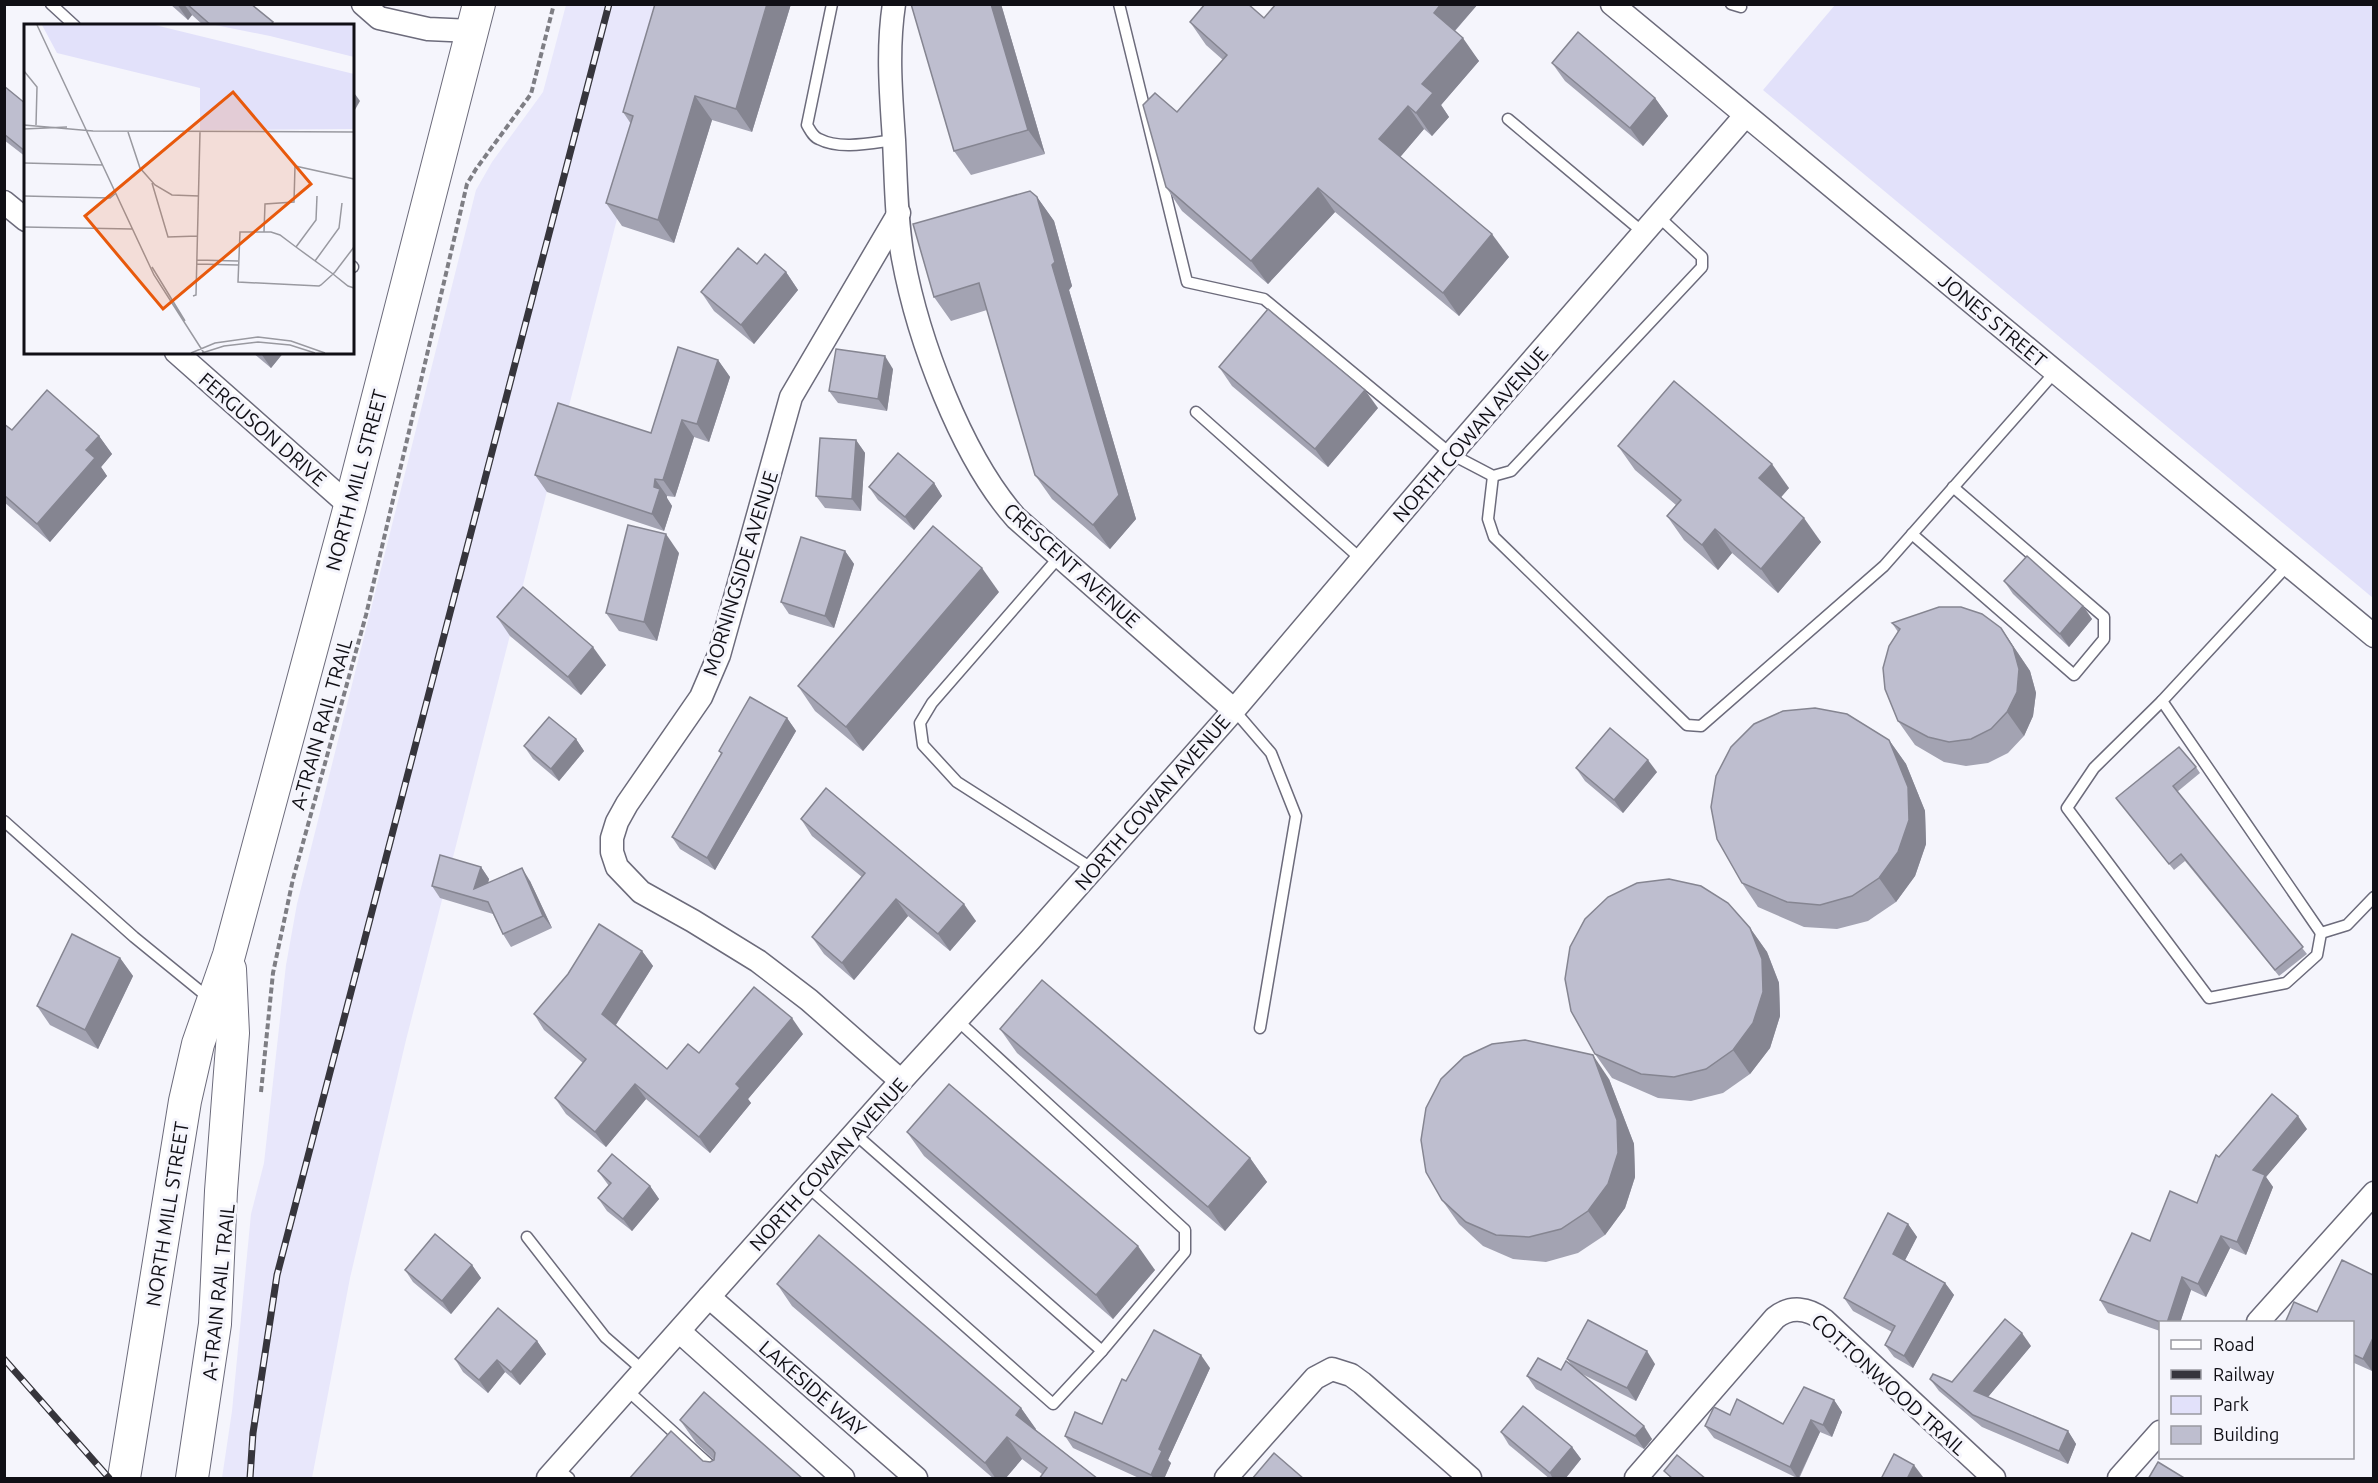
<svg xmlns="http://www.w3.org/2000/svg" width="2378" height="1483" viewBox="0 0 2378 1483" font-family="Ubuntu,sans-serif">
<rect width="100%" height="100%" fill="#f5f5fc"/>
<!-- built -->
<polygon fill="#e8e7fb" points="566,5 672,5 406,1040 350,1278 312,1478 222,1478 232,1411 251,1214 264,1163 286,965 297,904 476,190 492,162 543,92"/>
<!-- green -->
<polygon fill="#e2e1fa" points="1835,5 2373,5 2373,598 1763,90"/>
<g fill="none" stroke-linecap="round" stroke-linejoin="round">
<!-- lane casing -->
<g stroke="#6c6b7b" stroke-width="13">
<g id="lane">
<polyline points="51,4 75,26"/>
<path d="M832,4L807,125C810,130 813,137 819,139C840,150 871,143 894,140"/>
<polyline points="1119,4 1187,282 1264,299 1451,454 1493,476 1511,471 1702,267 1702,257 1659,217"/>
<polyline points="1731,4 1741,7"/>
<polyline points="1508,119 1645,234"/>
<polyline points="352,266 353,267"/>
<polyline points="1196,412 1361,559"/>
<polyline points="1493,476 1488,519 1494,537 1687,725 1701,726 1884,566 2055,372"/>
<polyline points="1912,534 2074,675 2104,639 2104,617 1953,487"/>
<polyline points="1059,557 932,703 920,723 923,745 957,782 1093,869"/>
<polyline points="2288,565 2162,701 2321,933 2347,925 2374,897"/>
<polyline points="2162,701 2094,768 2067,808 2209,998 2286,983 2317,955 2321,933"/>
<polyline points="1234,710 1271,753 1296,816 1260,1028"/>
<polyline points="4,821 134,937 210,999"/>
<polyline points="855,1134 1102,1351 1185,1252 1185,1230 957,1020"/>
<polyline points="808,1187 1053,1404 1102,1351"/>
<polyline points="527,1237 605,1337 644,1371"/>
<polyline points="627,1390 724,1478"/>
<polyline points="557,1468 569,1478"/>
</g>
</g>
<!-- street casing -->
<g stroke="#6c6b7b" stroke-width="25">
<g id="street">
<polyline points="363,4 379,18 428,29 472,31"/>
<path d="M894,4C887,50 891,95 894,140C896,179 896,220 903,258C918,339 961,456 1016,518L1234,710"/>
<polyline points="1612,4 2374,636"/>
<polyline points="4,202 26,220"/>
<polyline points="899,213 791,397 719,655 701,697 627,804 617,822 612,838 612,852 617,867 641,892 693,921 758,961 809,1000 901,1081"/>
<polyline points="176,352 350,506"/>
<polyline points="709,1297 916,1478"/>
<polyline points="2258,1322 2374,1193"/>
<polyline points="680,1332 843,1478"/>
<polyline points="548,1478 901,1081 1030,940 1234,710 1451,454 1745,116"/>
<polyline points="1226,1478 1315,1378 1332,1369 1351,1375 1362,1383 1470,1478"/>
<path d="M1636,1478L1775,1318C1791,1305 1808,1308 1824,1320L1994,1478"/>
<polyline points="2119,1478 2160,1432"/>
</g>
</g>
<!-- secondary casing -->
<g stroke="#6c6b7b" stroke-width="34">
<g id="secondary">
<polyline points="124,1478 185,1101 198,1044 229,955 350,506 479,4"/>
<polyline points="192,1478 215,1324 221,1191 233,1033 230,969"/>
</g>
</g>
<!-- path -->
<polyline stroke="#7e7e84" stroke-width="4" stroke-dasharray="6 3" stroke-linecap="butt" points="261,1092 273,973 293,879 366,615 467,184 476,169 531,94 554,4"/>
<!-- lane -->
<use href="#lane" stroke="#fff" stroke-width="10"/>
<!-- street -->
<use href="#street" stroke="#fff" stroke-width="22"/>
<!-- secondary -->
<use href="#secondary" stroke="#fff" stroke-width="32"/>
<!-- rail casing -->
<g stroke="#36353c" stroke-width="7">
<g id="rail">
<polyline points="4,1359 109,1478"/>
<polyline points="250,1478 253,1433 277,1275 609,4"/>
</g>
</g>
<!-- rail -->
<use href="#rail" stroke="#f5f5fc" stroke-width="4.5" stroke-dasharray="14" stroke-linecap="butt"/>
</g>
<!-- wall -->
<g fill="#a3a3b2">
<polygon points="170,4 251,4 273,22 275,26 204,26 192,15 188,20"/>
<polygon points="791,4 752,132 712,120 674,243 622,226 606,203 631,124 623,112"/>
<polygon points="911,4 1001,4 1045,154 971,175 954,151"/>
<polygon points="1276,4 1478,4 1455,31 1479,61 1441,105 1449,117 1432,136 1424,129 1400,157 1509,257 1459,316 1335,212 1268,284 1182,211 1166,187 1177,112 1223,60 1206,45 1190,22 1264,18"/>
<polygon points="1552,63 1655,98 1668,116 1643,146 1565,81"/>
<polygon points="4,86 26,104 26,157 4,140"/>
<polygon points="1037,197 1054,221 1072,286 1069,290 1136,519 1110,549 1052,499 1035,475 987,310 951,321 934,297"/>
<polygon points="757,264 786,272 798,290 754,344 714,311 701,292"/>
<polygon points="252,352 284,352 271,368"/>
<polygon points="718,360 730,377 709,442 694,437 675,497 667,496 667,498 672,506 664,531 547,492 535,475 651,433"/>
<polygon points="1219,367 1378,408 1328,467 1232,386"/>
<polygon points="893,369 887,411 838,403 829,391"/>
<polygon points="4,424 12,430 99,436 112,454 101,467 107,476 50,542 4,502"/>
<polygon points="856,440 865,453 861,511 825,508 816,496"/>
<polygon points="1618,446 1789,488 1781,497 1821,542 1778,593 1732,553 1718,570 1684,540 1667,516 1676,505 1635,470"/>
<polygon points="934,483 942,496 914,530 878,500 869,487"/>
<polygon points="845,551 854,564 834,628 789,614 781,602"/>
<polygon points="679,553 657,641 619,631 606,613"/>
<polygon points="2004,581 2083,606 2092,619 2069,647 2013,594"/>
<polygon points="999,592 863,751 815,711 798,686"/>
<polygon points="497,617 606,665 581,695 510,636"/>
<polygon points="1892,623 2001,628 2030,671 2036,693 2033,716 2024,736 2008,753 1988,763 1966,766 1944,762 1915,745 1898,721 1898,632"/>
<polygon points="787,718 796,731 715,870 680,849 672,837 721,754 719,751"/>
<polygon points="576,739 584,751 559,781 533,759 524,746"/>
<polygon points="1889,740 1906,764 1925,811 1926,844 1915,876 1896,902 1868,921 1837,929 1804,927 1758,907 1742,883"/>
<polygon points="2196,767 2200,773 2177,792 2307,954 2279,976 2185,861 2174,870 2116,798"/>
<polygon points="1576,768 1657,772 1623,813 1585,781"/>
<polygon points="801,819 976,921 950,951 908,916 854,980 824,954 812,937 862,877 812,836"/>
<polygon points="481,867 489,879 488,883 530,881 552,928 511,947 503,934 493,914 440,898 432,886"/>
<polygon points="1750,928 1767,952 1779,983 1780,1016 1770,1048 1750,1074 1723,1093 1691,1101 1658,1098 1612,1078 1595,1054"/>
<polygon points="642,951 653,966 616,1025 667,1069 699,1053 803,1034 748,1099 751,1103 710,1153 646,1099 606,1147 566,1114 555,1098 583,1063 544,1030 534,1014"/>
<polygon points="120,958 133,976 98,1049 50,1025 37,1006"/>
<polygon points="1000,1029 1250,1158 1267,1182 1225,1231 1017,1053"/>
<polygon points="1609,1079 1634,1144 1635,1177 1625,1208 1605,1235 1578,1253 1546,1262 1513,1259 1483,1246 1459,1224 1442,1200"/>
<polygon points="2307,1129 2266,1177 2273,1187 2246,1255 2230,1248 2206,1297 2191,1290 2180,1323 2160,1323 2160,1331 2108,1313 2100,1300 2150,1241 2197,1203 2219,1157"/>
<polygon points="907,1132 1155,1270 1113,1319 924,1156"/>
<polygon points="598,1171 650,1186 659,1199 632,1231 607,1211 598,1198 609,1186"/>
<polygon points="1908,1224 1917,1237 1905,1260 1945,1283 1954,1295 1913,1368 1894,1357 1885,1345 1892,1332 1853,1311 1844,1298"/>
<polygon points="472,1265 481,1278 451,1314 413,1282 405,1270"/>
<polygon points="2373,1275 2372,1371 2352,1362 2352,1323 2317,1312"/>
<polygon points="777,1284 1021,1408 1036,1430 1098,1479 1042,1474 1022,1459 1005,1479 994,1479 792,1306"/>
<polygon points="537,1341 546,1354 520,1385 505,1372 488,1393 463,1372 455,1359"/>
<polygon points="2031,1346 1988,1397 2068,1431 2076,1444 2068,1464 1982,1427 1939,1391 1930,1379 1952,1382"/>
<polygon points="1567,1359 1655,1364 1636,1401 1582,1374 1652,1439 1644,1449 1536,1389 1527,1376 1561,1370 1572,1366"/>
<polygon points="1210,1368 1168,1460 1171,1463 1164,1479 1141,1479 1073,1448 1065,1436 1102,1424 1126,1381"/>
<polygon points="704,1392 803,1479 629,1479 671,1431 703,1461 710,1462 714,1460 696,1443 680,1420"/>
<polygon points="1834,1400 1842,1412 1832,1437 1820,1432 1799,1479 1714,1438 1705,1426 1730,1415 1783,1424"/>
<polygon points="1501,1432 1572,1447 1581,1459 1565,1479 1550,1479 1509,1445"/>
</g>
<!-- shaded-wall -->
<g fill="#858591">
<polygon points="177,4 184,4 192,15 188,20"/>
<polygon points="767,4 791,4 752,132 736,109"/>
<polygon points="991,4 1001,4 1045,154 1028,130"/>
<polygon points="1441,4 1478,4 1450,36 1434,13"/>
<polygon points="1463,38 1479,61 1441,105 1449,117 1432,136 1416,113 1422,84"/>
<polygon points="352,90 360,101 352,115"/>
<polygon points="695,96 712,120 674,243 658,220"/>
<polygon points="1655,98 1668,116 1643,146 1630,128"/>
<polygon points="1408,106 1424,129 1396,162 1379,139"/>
<polygon points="1318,188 1335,212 1268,284 1251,261"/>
<polygon points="1037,197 1054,221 1072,286 1069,290 1136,519 1110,549 1093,525"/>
<polygon points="1492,234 1509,257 1459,316 1443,293"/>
<polygon points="786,272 798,290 754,344 741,325"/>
<polygon points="264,352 284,352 271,368 262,355"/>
<polygon points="885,356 893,369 887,411 878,399"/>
<polygon points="718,360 730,377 709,442 697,424"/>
<polygon points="1365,390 1378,408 1328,467 1315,449"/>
<polygon points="682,420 694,437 675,497 663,480"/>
<polygon points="99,436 112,454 101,467 107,476 50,542 37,524 86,450"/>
<polygon points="856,440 865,453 861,511 852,499"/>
<polygon points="1772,464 1789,488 1776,503 1759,478"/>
<polygon points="655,479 667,496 667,498 672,506 664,531 652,514 654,487"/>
<polygon points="934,483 942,496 914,530 905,517"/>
<polygon points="1804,518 1821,542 1778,593 1761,569"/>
<polygon points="1715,529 1732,553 1718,570 1702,545"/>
<polygon points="666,534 679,553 657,641 644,622"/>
<polygon points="845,551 854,564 834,628 825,616"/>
<polygon points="982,568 999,592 863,751 846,727"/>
<polygon points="2083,606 2092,619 2069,647 2060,634"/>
<polygon points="2001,628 2030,671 2036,693 2033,716 2024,736 2007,712"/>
<polygon points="593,647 606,665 581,695 568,677"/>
<polygon points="787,718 796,731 715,870 707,858"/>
<polygon points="576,739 584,751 559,781 551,769"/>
<polygon points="1889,740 1906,764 1925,811 1926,844 1915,876 1896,902 1879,878"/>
<polygon points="1648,760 1657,772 1623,813 1614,800"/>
<polygon points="481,867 489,879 483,902 474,889"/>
<polygon points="522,868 530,881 552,928 543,916"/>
<polygon points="896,899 908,916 854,980 842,963"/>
<polygon points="964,904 976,921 950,951 938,934"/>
<polygon points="1750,928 1767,952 1779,983 1780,1016 1770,1048 1750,1074 1733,1050"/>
<polygon points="642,951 653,966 613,1029 602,1014"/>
<polygon points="120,958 133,976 98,1049 85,1030"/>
<polygon points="792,1018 803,1034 748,1099 751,1103 710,1153 699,1137 736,1084"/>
<polygon points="1593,1055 1609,1079 1634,1144 1635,1177 1625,1208 1605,1235 1588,1211"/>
<polygon points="635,1084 646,1099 606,1147 595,1132"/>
<polygon points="2298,1116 2307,1129 2266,1177 2273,1187 2246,1255 2237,1242 2253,1170"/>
<polygon points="1250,1158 1267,1182 1225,1231 1208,1207"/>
<polygon points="650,1186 659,1199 632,1231 623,1219"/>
<polygon points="1908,1224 1917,1237 1902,1266 1893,1254"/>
<polygon points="2221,1236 2230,1248 2206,1297 2198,1284"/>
<polygon points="1138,1246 1155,1270 1113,1319 1096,1295"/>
<polygon points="472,1265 481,1278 451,1314 442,1301"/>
<polygon points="2182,1277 2191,1290 2180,1323 2167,1323"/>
<polygon points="1945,1283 1954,1295 1913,1368 1904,1356"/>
<polygon points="2022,1333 2031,1346 1982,1404 1974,1391"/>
<polygon points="2373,1338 2373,1368 2372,1371 2363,1359"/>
<polygon points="537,1341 546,1354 520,1385 511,1372"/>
<polygon points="1647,1351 1655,1364 1636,1401 1627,1388"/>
<polygon points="1201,1355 1210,1368 1168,1460 1171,1463 1164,1479 1154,1479 1151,1475 1159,1449"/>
<polygon points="497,1360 505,1372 488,1393 479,1380"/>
<polygon points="1834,1400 1842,1412 1832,1437 1823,1425"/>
<polygon points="1021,1408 1036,1429 1032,1436 1016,1415"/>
<polygon points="1811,1420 1820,1432 1798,1479 1790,1467"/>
<polygon points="1644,1426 1652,1439 1644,1449 1635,1436"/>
<polygon points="2068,1431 2076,1444 2068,1464 2059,1451"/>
<polygon points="1007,1437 1022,1459 1005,1479 996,1479 985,1463"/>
<polygon points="1572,1447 1581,1459 1565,1479 1553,1479 1550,1473"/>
<polygon points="1914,1465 1923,1477 1922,1479 1907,1479"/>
</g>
<!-- building -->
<g fill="#bebecf" stroke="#858591" stroke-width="1.5">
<polygon points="187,4 251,4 273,22 270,26 212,26"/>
<polygon points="655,4 767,4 736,109 695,96 658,220 606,203 633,116 623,112"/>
<polygon points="911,4 991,4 1028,130 954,151"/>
<polygon points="1205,4 1248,4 1264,18 1276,4 1441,4 1434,13 1463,38 1422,84 1433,93 1416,113 1408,106 1379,139 1492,234 1443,293 1318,188 1251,261 1166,187 1143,105 1155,93 1177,112 1227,55 1190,22"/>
<polygon points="1578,32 1655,98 1630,128 1552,63"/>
<polygon points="4,86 26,104 26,152 4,134"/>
<polygon points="1030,191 1037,197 1055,262 1052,265 1119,495 1093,525 1035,475 979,283 934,297 913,224"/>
<polygon points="738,248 757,264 765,254 786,272 741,325 701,292"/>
<polygon points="1268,309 1365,390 1315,449 1219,367"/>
<polygon points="678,347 718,360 697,424 682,420 663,480 655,479 654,487 660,489 652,514 535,475 558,403 651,433"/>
<polygon points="836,349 885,356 878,399 829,391"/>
<polygon points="1674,381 1772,464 1759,478 1804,518 1761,569 1715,529 1702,545 1667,516 1681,500 1618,446"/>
<polygon points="47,390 99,436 86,450 95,458 37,524 4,495 4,424 12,430"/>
<polygon points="820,438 856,440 852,499 816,496"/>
<polygon points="898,453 934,483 905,517 869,487"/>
<polygon points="628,525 666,534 644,622 606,613"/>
<polygon points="933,526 982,568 846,727 798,686"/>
<polygon points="801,537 845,551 825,616 781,602"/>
<polygon points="2027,556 2083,606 2060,634 2004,581"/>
<polygon points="523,587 593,647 568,677 497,617"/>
<polygon points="1939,607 1961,607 1982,614 2001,628 2013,647 2019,669 2017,692 2007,712 1991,729 1971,739 1949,742 1928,737 1898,721 1885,689 1883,668 1889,646 1900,629 1892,623"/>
<polygon points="750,697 787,718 707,858 672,837 722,753 719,751"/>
<polygon points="1815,708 1847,714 1889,740 1908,787 1909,820 1898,852 1879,878 1852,896 1820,905 1787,902 1742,883 1717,839 1711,807 1716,776 1731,747 1754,724 1783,711"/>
<polygon points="549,717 576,739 551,769 524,746"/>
<polygon points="1610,728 1648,760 1614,800 1576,768"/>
<polygon points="2179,747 2196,767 2173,786 2303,947 2275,970 2181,854 2169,864 2116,798"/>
<polygon points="826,788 964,904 938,934 896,899 842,963 812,937 865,873 801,819"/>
<polygon points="440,855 481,867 474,889 522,868 543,916 503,934 488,902 432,886"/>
<polygon points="1669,879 1701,886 1728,903 1750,928 1762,959 1763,992 1753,1023 1733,1050 1706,1069 1674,1077 1641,1074 1595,1054 1571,1011 1565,979 1570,947 1585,919 1608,897 1637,883"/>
<polygon points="599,924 642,951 602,1014 667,1069 688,1044 699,1053 754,987 792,1018 736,1084 740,1088 699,1137 635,1084 595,1132 555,1098 586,1059 534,1014 568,974"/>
<polygon points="72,934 120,958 85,1030 37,1006"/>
<polygon points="1042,980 1250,1158 1208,1207 1000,1029"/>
<polygon points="1525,1040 1593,1055 1617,1120 1618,1153 1608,1184 1588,1211 1561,1229 1529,1237 1496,1235 1466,1222 1442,1200 1426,1172 1421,1140 1426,1108 1441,1079 1464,1057 1492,1044"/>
<polygon points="949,1084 1138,1246 1096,1295 907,1132"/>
<polygon points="2272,1094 2298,1116 2253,1170 2265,1175 2237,1242 2221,1236 2198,1284 2182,1277 2167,1323 2163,1323 2100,1300 2132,1233 2150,1241 2170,1191 2197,1203 2216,1155 2219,1157"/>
<polygon points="612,1154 650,1186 623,1219 598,1198 611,1183 598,1171"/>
<polygon points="1888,1213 1908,1224 1893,1254 1945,1283 1904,1356 1885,1345 1895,1326 1844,1298"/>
<polygon points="435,1234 472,1265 442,1301 405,1270"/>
<polygon points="819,1235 1021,1408 1016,1415 1098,1479 1039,1479 1047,1468 1007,1437 985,1463 777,1284"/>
<polygon points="2342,1260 2373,1275 2373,1338 2363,1359 2352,1354 2352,1323 2285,1323 2294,1302 2317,1312"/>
<polygon points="498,1308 537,1341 511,1372 497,1360 479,1380 455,1359"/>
<polygon points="2005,1319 2022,1333 1974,1391 2068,1431 2059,1451 1973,1415 1930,1379 1933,1374 1952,1382"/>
<polygon points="1588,1320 1647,1351 1627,1388 1567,1359"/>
<polygon points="1154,1330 1201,1355 1159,1449 1162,1451 1151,1475 1065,1436 1075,1412 1102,1424 1122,1379 1126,1381"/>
<polygon points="1538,1358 1561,1370 1566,1361 1644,1426 1635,1436 1527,1376"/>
<polygon points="1804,1387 1834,1400 1823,1425 1811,1420 1790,1467 1705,1426 1714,1407 1730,1415 1737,1399 1783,1424"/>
<polygon points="704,1392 803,1479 629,1479 671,1431 703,1461 710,1462 714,1460 715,1453 713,1450 680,1420"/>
<polygon points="1523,1406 1572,1447 1550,1473 1501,1432"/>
<polygon points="1274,1453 1304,1479 1252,1479"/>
<polygon points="1894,1454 1914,1465 1907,1479 1881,1479"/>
<polygon points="1677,1455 1706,1479 1673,1479 1664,1471"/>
<polygon points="2158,1462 2186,1479 2148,1479"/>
</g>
<g text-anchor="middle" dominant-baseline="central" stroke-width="6" stroke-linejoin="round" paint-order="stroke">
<!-- street labels -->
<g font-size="20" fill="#100f15" stroke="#f5f5fc">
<text transform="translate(1993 320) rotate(40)">JONES STREET</text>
<text transform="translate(263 429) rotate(41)">FERGUSON DRIVE</text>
<text transform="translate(1470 434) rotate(-49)">NORTH COWAN AVENUE</text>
<text transform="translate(356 480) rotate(-75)">NORTH MILL STREET</text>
<text transform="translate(1072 565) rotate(42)">CRESCENT AVENUE</text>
<text transform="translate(740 573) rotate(-73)">MORNINGSIDE AVENUE</text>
<text transform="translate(321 724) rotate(-74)">A-TRAIN RAIL TRAIL</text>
<text transform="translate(1152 802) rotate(-49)">NORTH COWAN AVENUE</text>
<text transform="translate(828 1164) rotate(-48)">NORTH COWAN AVENUE</text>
<text transform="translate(167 1214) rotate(-81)">NORTH MILL STREET</text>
<text transform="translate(218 1292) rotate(-84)">A-TRAIN RAIL TRAIL</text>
<text transform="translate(1889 1384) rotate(42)">COTTONWOOD TRAIL</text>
<text transform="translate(813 1388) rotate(41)">LAKESIDE WAY</text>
</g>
</g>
<!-- overview -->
<g transform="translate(24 24)">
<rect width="330" height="330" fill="#f5f5fc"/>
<path d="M18,1H131L330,50V105L176,106V64L33,29ZM191,1H330V33L246,12Z" fill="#e2e1fa"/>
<path fill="none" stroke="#9999a0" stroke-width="1.5" d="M13,1L130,251L180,329M0,47L13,63L12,101M0,101L69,107L330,108M0,105L43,103M104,108L116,144L131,161L148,171L175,172M0,139L79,141M128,159L144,213L174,212M0,172L86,174L92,169M0,203L108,205M240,208L241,180L270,178L271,142L330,155M272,223L292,196L293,172M330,223L311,248L309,250L297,261L295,262L214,258L216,208H247L256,211L272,223L309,250L324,262L330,264M173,236L214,237M291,237L315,204L318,179M173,240L214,241M128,243L161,297M169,272L172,271L176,108M167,329L191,319L234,313L267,317L301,329M178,329L200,322L234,318L266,321L291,329"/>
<path fill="#e8590c" fill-opacity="0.15" stroke="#e8590c" stroke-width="3" d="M209,68L287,160L139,285L61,192Z"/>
<rect width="330" height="330" fill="none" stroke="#100f15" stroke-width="3"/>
</g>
<!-- border -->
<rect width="2378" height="1483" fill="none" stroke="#100f15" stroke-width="12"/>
<!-- legend -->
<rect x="2159" y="1321" width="195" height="138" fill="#f5f5fc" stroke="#9999a0" stroke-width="1.5"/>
<rect x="2171" y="1340" width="30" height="9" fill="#ffffff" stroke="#9999a0" stroke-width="1.5"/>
<text x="2213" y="1351" font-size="18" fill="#100f15">Road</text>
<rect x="2171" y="1370" width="30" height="9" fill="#36353c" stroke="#9999a0" stroke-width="1.5"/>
<text x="2213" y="1381" font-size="18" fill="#100f15">Railway</text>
<rect x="2171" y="1396" width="30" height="18" fill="#e2e1fa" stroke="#9999a0" stroke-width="1.5"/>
<text x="2213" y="1411" font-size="18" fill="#100f15">Park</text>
<rect x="2171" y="1426" width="30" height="18" fill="#bebecf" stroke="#9999a0" stroke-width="1.5"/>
<text x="2213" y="1441" font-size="18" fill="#100f15">Building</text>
</svg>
